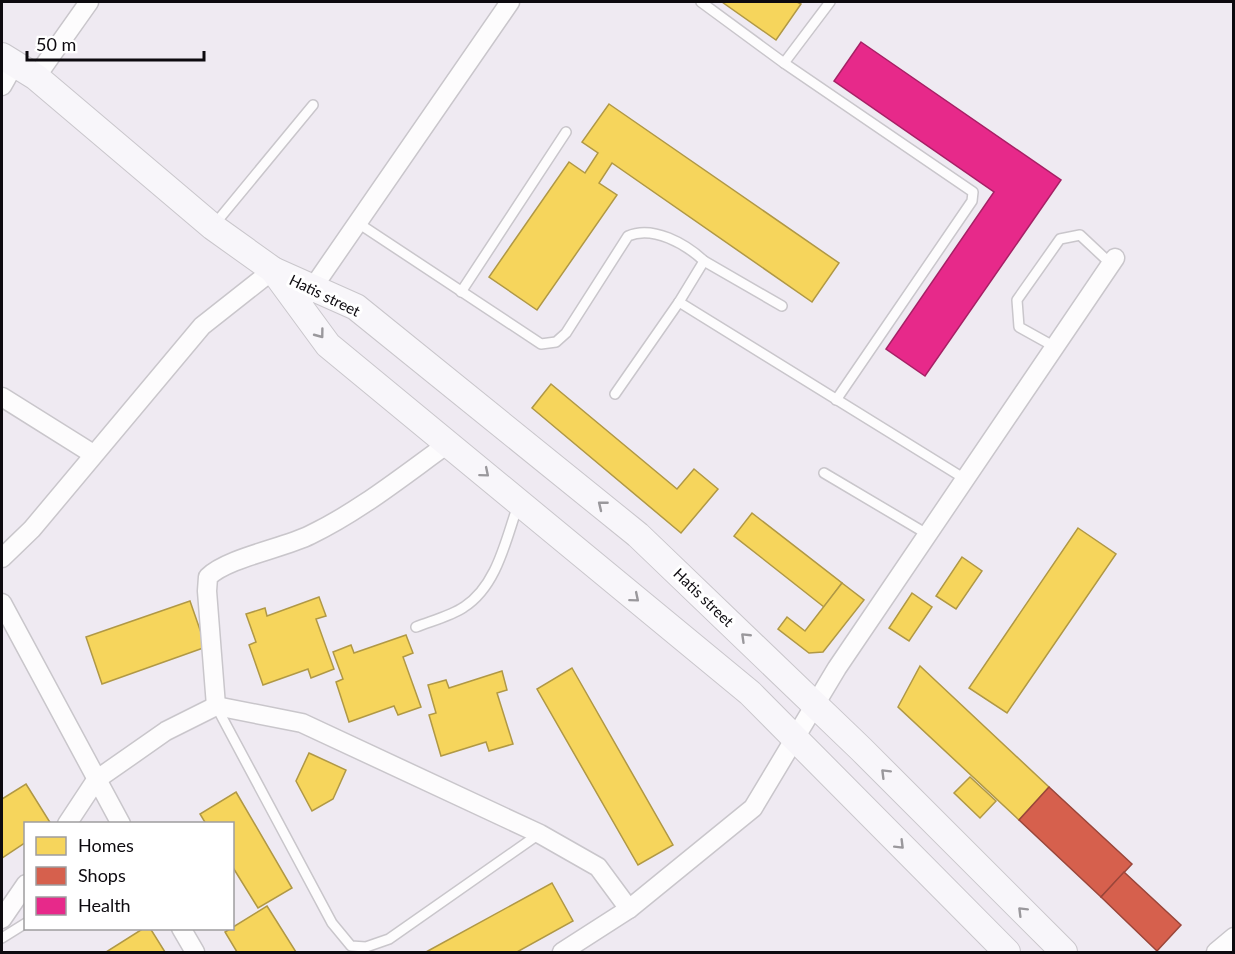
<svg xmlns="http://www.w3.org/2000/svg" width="1235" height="954" viewBox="0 0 1235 954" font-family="Lato,sans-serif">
<rect width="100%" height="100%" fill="#efeaf2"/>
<!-- homes -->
<g fill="#f6d55c" stroke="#b09845" stroke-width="1.5">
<polygon points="722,2 797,2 801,4 776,40"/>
<polygon points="609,104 839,263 812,302 612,163 599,183 617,195 537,310 489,277 569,162 585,173 598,153 582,142"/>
<polygon points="551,384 677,489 694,469 718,489 681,533 532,408"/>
<polygon points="752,513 842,583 824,607 734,536"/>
<polygon points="1078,528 1116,554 1007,713 969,688"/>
<polygon points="962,557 982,571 956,609 936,596"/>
<polygon points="842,583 864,600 823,652 809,653 778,629 787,617 805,631"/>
<polygon points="912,593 932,607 909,641 889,628"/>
<polygon points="319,597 326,616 316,619 334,669 311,678 308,669 263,685 249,645 256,642 246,614 265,608 267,616"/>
<polygon points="190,601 206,647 102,684 86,637"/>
<polygon points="406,635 413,653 403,657 421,707 398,715 394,706 349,722 336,682 343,679 333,652 351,645 354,653"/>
<polygon points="920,666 1049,787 1019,820 898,707"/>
<polygon points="572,668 673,845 638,865 537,689"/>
<polygon points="502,671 507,690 497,693 513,744 489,751 486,742 441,756 429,715 436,713 428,685 446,680 449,688"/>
<polygon points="309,753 346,770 333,799 312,811 296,781"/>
<polygon points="970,777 996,801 980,818 954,793"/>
<polygon points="26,784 51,824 26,824 26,842 2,858 2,799"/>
<polygon points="236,792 292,888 258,908 232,866 232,824 206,824 200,814"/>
<polygon points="552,883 573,921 517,952 426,952"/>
<polygon points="267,906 296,952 237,952 225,932"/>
<polygon points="144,928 150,928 165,952 106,952"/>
</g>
<!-- shops -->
<g fill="#d6604d" stroke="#9a463a" stroke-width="1.5">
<polygon points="1049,787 1132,864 1101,897 1019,820"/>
<polygon points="1124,872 1181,925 1157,951 1101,897"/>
</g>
<!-- health -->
<polygon fill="#e7298a" stroke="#a62065" stroke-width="1.5" points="861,42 1061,180 925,376 886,349 994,192 834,81"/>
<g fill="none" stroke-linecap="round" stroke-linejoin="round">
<!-- lane casing -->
<g stroke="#c9c6cb" stroke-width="12">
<g id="lane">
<polyline points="701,2 784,63 973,192 972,201 836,400"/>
<polyline points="784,63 830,2"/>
<path d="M358,223L541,344L556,342L566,333L628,236C653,225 686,244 704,261L679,302L615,394"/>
<polyline points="214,225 313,105"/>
<polyline points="704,261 782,306"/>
<polyline points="461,292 566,132"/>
<polyline points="679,302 965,479"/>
<polyline points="1055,347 1019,327 1017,300 1060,239 1080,235 1111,264"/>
<polyline points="824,473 927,534"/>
<path d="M416,627C431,621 451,616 464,607C497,586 506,539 518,505"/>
<polyline points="216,706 332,923 351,946 366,947 389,939 539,834"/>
<polyline points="2,938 26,923"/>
</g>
</g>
<!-- street casing -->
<g stroke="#c9c6cb" stroke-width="21">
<g id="street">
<polyline points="36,77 89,2"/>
<polyline points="2,86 15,63"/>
<polyline points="307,296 510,2"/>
<polyline points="2,397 93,454"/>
<polyline points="2,558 32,529 202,326 273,270"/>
<polyline points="2,603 121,824"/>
<path d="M216,706L207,591L208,577C227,558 284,548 310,535C360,511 404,475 449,443"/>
<polyline points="67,824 96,780 166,731 216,706 302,723 540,834 598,867 629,909"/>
<polyline points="2,919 26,884"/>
<polyline points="181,928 195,952"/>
<polyline points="562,952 629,909 753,808 837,668 1115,258"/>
<polyline points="1216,952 1234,937"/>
</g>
</g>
<!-- secondary casing -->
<g stroke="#c9c6cb" stroke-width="28">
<g id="secondary">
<polyline points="2,56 36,77 213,227 273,270 356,307 638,535 861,749 1064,952"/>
<polyline points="273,270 328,345 750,693 1007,952"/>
</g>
</g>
<!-- lane -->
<use href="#lane" stroke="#fdfcfd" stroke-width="9"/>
<!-- street -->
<use href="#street" stroke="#fdfcfd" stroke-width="18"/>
<!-- secondary -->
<use href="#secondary" stroke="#f8f6fa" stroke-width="26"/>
</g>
<!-- one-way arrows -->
<defs><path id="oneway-chevron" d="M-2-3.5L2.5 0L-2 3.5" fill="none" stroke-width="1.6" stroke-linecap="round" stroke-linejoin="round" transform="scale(1.5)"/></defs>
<g stroke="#9a989c">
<use href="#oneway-chevron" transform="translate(320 334) rotate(53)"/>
<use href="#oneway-chevron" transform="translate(485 473) rotate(40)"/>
<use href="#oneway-chevron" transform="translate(602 505) rotate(-141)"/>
<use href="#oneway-chevron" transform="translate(635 598) rotate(40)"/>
<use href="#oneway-chevron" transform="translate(745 637) rotate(-136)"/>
<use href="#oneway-chevron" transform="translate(885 773) rotate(-135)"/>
<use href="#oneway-chevron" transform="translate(900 845) rotate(45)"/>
<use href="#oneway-chevron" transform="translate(1022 911) rotate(-135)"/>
</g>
<g text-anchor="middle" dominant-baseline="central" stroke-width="6" stroke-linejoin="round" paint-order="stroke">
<!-- street labels -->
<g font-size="15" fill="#0d0a0f" stroke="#fff">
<text transform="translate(325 295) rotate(26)">Hatis street</text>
<text transform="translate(704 597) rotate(44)">Hatis street</text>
</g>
</g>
<!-- border -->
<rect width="1235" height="954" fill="none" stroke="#0d0a0f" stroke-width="6"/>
<!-- legend -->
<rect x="24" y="822" width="210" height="108" fill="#ffffff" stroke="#9e9d9f" stroke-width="1.5"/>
<rect x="36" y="837" width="30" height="18" fill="#f6d55c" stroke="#9e9d9f" stroke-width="1.5"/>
<text x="78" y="852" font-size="18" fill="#0d0a0f">Homes</text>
<rect x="36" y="867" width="30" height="18" fill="#d6604d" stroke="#9e9d9f" stroke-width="1.5"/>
<text x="78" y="882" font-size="18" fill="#0d0a0f">Shops</text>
<rect x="36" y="897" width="30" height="18" fill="#e7298a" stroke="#9e9d9f" stroke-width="1.5"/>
<text x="78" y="912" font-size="18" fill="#0d0a0f">Health</text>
<!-- scale -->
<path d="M27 51v9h177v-9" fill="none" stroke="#0d0a0f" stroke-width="3"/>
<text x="36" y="51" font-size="18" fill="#0d0a0f" stroke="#ffffff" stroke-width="4.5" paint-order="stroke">50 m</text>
</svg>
